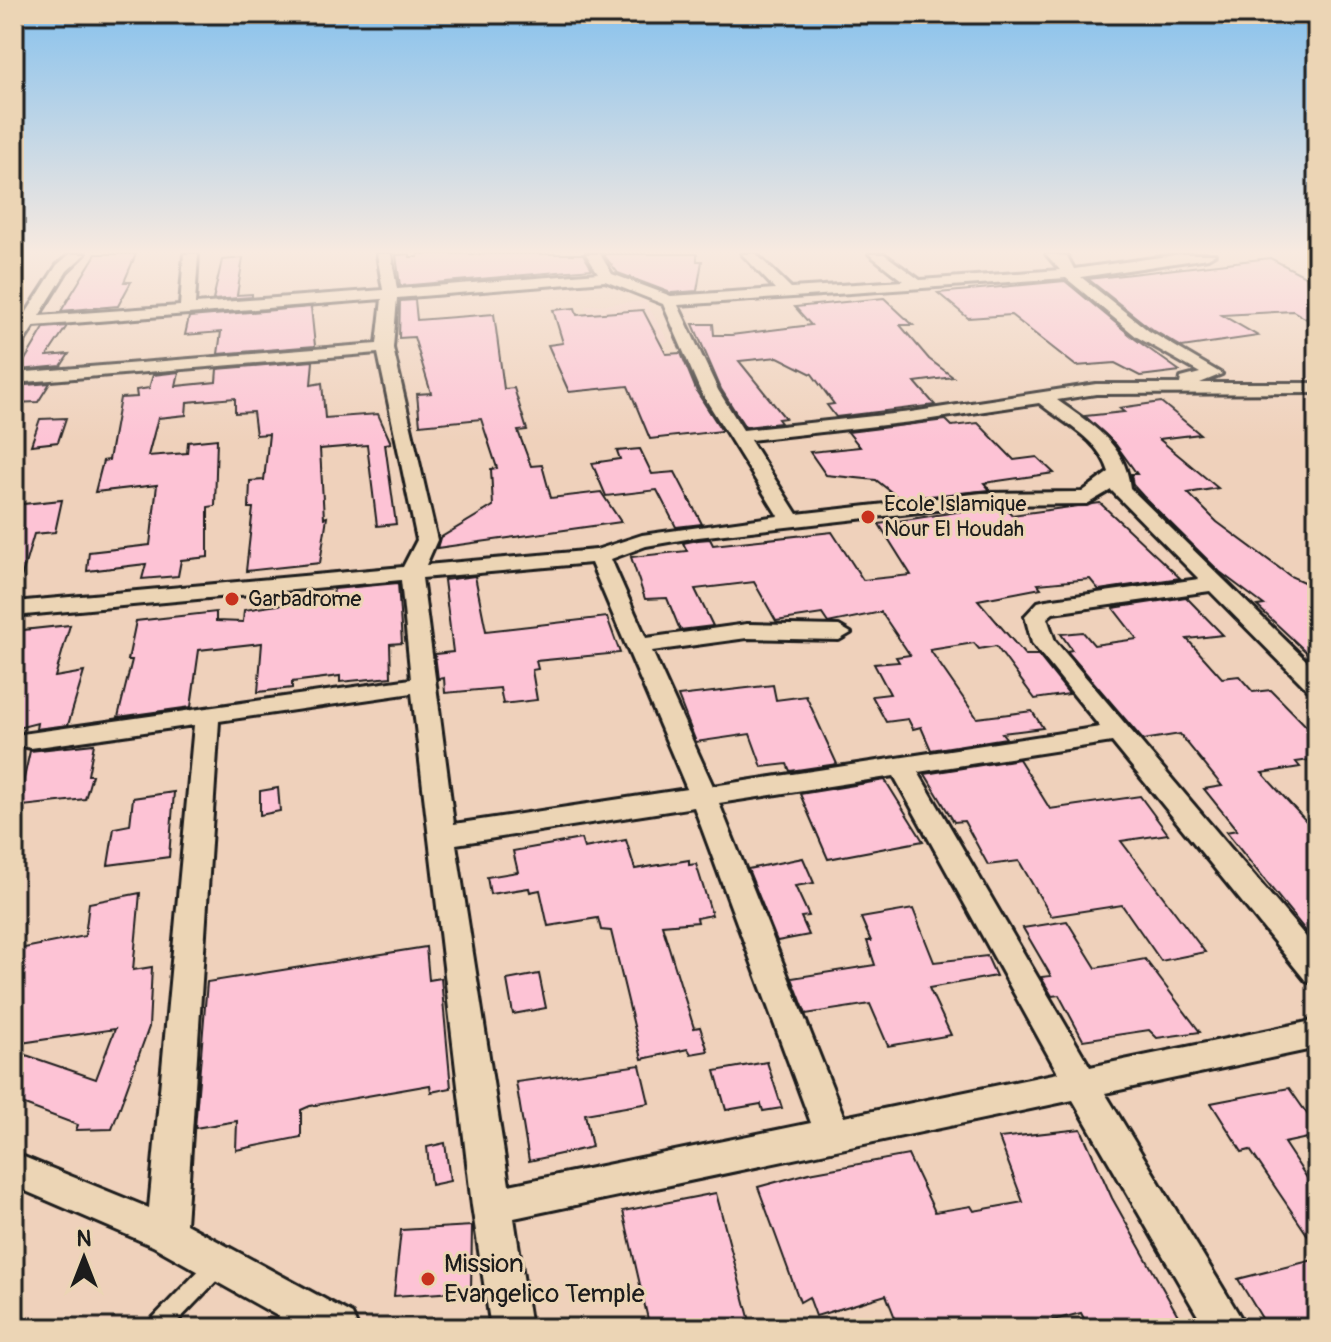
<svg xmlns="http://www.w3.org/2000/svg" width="1331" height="1342" viewBox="0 0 1331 1342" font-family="Pangolin,sans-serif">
<rect width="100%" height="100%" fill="#efd1bb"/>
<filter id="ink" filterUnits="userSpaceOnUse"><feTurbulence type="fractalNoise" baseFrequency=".0125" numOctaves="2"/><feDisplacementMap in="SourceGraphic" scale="16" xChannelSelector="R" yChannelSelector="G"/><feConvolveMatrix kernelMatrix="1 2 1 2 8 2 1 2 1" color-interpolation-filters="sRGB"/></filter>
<g filter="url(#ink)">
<!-- built -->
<polygon fill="#f3cdc3" points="645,301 669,342 600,348 585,306"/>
<!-- building -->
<g fill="#fdc3d5" stroke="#1c1c1c" stroke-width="2">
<polygon points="96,254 136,254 124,282 131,282 118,306 61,311"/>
<polygon points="410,254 410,257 418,257 418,254 583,254 592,269 400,286 396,255"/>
<polygon points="603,254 697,254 697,261 702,261 697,291 671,293 618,273"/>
<polygon points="243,258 237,295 252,294 252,297 213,300 222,260"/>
<polygon points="1270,258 1317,282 1317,325 1293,311 1222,315 1258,336 1182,347 1151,329 1088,279"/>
<polygon points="1065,281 1135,339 1180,371 1140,376 1115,363 1076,366 1011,315 968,318 938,293"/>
<polygon points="884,298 913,325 900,325 929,359 953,377 915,382 935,405 836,417 827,405 834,404 812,374 778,357 739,361 785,418 778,419 781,423 745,427 721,389 693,324 713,324 714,335 731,335 811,325 795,307"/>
<polygon points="415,300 417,320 494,314 504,389 514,388 527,430 518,431 531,466 542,465 551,498 601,492 621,522 437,548 440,538 493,506 491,469 497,468 481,419 420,425 417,394 431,393 414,337 399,338 400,301"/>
<polygon points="311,307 315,346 218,354 221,332 185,335 189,317"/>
<polygon points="575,308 577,315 643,310 666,354 681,353 697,392 722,431 650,439 628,386 569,392 548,345 563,343 553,310"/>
<polygon points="67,326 47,356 69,354 61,366 19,370 44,328"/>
<polygon points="313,361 311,385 322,383 325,418 378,414 391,443 385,444 396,524 377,526 367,445 320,449 324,518 327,517 320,563 246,571 253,508 249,508 250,481 264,480 269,434 256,435 253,412 235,413 235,398 187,402 186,415 158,418 148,456 187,453 188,442 217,439 215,506 208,507 208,557 181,560 178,576 142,579 146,564 87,571 89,552 150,545 157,485 95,492 103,461 109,460 120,398 137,397 136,390 149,388 153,375 179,372 176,386 216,382 217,369"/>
<polygon points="50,383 38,402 14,403 14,386"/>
<polygon points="1161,402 1200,434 1159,439 1218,488 1188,493 1217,522 1290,576 1317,588 1317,662 1257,606 1264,605 1220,572 1143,496 1133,485 1131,474 1137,474 1116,445 1085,416 1124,412 1119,408"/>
<polygon points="66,418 58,442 31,445 40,419"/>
<polygon points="946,420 952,426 978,423 1014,460 1037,457 1054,473 984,483 990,490 900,499 876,480 826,475 810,452 860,447 848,432"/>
<polygon points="640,449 652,474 675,472 702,524 676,527 657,490 606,496 592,463 620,459 617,451"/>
<polygon points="62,500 55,532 34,534 19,585 14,585 14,505"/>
<polygon points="1100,503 1180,578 1099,590 1090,579 1038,584 1041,588 978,600 1025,655 1038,655 1069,694 1035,699 996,646 979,649 974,643 930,650 977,718 1032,711 1043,728 1002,733 1006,738 931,750 921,727 913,729 908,719 886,722 872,696 890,694 874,664 899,662 896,657 910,655 881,612 828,623 822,614 776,621 754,582 695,589 713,626 680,630 667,598 645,599 631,557 687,551 683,543 698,540 710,539 713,545 832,532 863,580 911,575 879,524 982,508 1006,508 1012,515"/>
<polygon points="475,576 486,631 607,617 620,653 536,661 538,669 532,670 537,700 503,704 500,688 445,693 444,678 438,679 435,654 453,652 444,580"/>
<polygon points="398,583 402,643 390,644 391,677 340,682 340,676 292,682 292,688 258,692 262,643 199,650 191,707 118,717 132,660 128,660 136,621 216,612 216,621 243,622 244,610 333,597 334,589"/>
<polygon points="1186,597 1223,635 1187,639 1222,678 1239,676 1253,692 1271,690 1317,737 1317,759 1296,762 1300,767 1262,773 1306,821 1317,819 1317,945 1226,832 1237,830 1204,789 1222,786 1180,734 1143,740 1067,651 1072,650 1061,634 1083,632 1094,645 1137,639 1113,608"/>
<polygon points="70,625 55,677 84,672 68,725 36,729 37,723 14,729 14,631"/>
<polygon points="773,685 776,700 806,696 837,764 790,771 787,764 762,767 750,734 696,742 678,696"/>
<polygon points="94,744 88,775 92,775 85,799 14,807 14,793 17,783 23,783 30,751"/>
<polygon points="1019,759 1050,809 1140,796 1168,834 1121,841 1205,952 1161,961 1122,905 1051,916 1019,861 988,865 964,821 954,822 925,774"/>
<polygon points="885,780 923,841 828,859 800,794"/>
<polygon points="278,788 280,811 260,815 260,791"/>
<polygon points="174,792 169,857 108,865 114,828 130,825 133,798"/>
<polygon points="581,839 584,848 626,840 635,869 689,860 689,865 696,864 712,915 697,918 698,922 662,925 694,1028 700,1027 708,1051 691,1054 688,1049 642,1059 611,931 601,930 598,918 548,926 540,890 530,892 529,888 490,894 487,877 518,872 513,851"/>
<polygon points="803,858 814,883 795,886 809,916 801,917 809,935 777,941 748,869"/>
<polygon points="140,893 133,970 152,967 149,1027 112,1129 76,1130 78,1125 14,1101 14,1051 96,1079 115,1029 14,1044 14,950 85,936 89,903"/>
<polygon points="913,909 934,962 987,956 996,976 929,988 951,1035 888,1046 870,1004 806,1014 792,978 875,965 867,941 871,941 861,918"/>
<polygon points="1067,921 1096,968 1145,959 1200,1032 1157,1038 1149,1030 1083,1040 1059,995 1052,996 1041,977 1051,976 1023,928"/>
<polygon points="426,947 429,980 441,978 451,1088 431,1092 430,1085 310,1106 301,1110 301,1137 236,1150 237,1121 195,1128 207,982"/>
<polygon points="539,974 546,1008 513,1014 507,980"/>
<polygon points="767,1062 782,1108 763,1111 761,1104 726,1110 715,1071"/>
<polygon points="640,1065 649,1103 585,1114 592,1147 529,1161 516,1082"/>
<polygon points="1289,1088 1317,1128 1317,1136 1284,1143 1317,1193 1317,1249 1250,1150 1242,1152 1211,1103"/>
<polygon points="1081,1129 1112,1198 1185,1328 1089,1328 1081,1313 1023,1328 899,1328 886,1295 816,1316 809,1297 800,1302 758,1187 809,1173 908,1155 935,1212 971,1206 974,1211 1023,1202 999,1138"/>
<polygon points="445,1143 450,1181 431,1185 427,1147"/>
<polygon points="716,1193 751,1325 650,1328 623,1211"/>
<polygon points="472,1226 471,1291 394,1296 401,1230"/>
<polygon points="1317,1259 1317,1328 1268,1328 1238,1279"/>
</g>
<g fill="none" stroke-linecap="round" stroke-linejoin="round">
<!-- lane casing -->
<g stroke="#1c1c1c" stroke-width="6">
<polygon id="lane" points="216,1258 223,1260 226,1267 223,1274 171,1328 147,1328 150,1321 209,1260"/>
</g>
<!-- street casing -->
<g stroke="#1c1c1c" stroke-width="6">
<path id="street" d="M70,254H85L67,271L39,316L180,306L184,254H198L195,304L383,290L377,254H391L397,289L598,273L586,254H600L612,274L671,296L775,289L742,254H756L791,288L903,281L869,254H884L920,280L1060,270L1046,254L1067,256L1074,269L1182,254H1215L1208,258L1081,277L1149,331L1222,374L1200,383H1317V393L1096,394L1057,400C1090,424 1126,443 1130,488L1317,671V692L1308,690L1210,591L1053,613L1047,618L1055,641L1317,950V984L1306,981L1112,742L918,772L1090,1067L1317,1020V1048L1105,1093L1247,1328H1205L1073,1100L514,1218L531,1328H491L472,1206L412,693L219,721L186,1224L352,1314L358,1328H299L153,1246L14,1186V1153L149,1208L194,725L31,748L22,746L18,740L22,734L411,679L401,580L14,616V602L403,567L417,540L378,353L14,383V373L377,344L382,299L34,326L20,348L14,350L17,327L14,328V318H23L57,265ZM1066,278L1137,337L1200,373L1181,378L1180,384H1096L911,412L743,430L718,390L678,305ZM605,281L663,304L700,390L778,516L642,535L596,550L426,565L437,540L393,348L397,298ZM1039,403C1065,424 1099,439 1109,472L1082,492L982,493L797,514L750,440L911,422ZM1111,490L1199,579L1046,600L1038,602L1025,616L1032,643L1100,727L713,786L652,651L747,638L839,640L851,633L839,626L747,624L646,638L611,559L646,546L698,537L982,505L1087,504ZM591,563L687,789L454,824L422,578ZM894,776L1058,1073L844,1117L719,803ZM694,807L811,1123L509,1185L456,844Z"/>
</g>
<!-- lane -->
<use href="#lane" fill="#ecd5b5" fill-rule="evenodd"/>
<!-- street -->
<use href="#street" fill="#ecd5b5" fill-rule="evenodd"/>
</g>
</g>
<!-- sky -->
<linearGradient id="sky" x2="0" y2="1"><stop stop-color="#86c1ed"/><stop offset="0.57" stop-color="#f8eae0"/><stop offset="1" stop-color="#f8eae0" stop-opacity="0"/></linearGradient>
<rect width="1331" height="442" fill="url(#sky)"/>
<!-- markers -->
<g fill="#c8321e" stroke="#ecd5b5" stroke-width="3">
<circle cx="868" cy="517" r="8"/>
<circle cx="232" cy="599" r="8"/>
<circle cx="428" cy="1279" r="8"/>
</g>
<g text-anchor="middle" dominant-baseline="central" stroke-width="6" stroke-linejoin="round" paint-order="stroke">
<!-- poi labels -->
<g font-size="22" fill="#1c1c1c" stroke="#ecd5b5" text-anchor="start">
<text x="884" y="504">Ecole Islamique<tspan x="884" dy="25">Nour El Houdah</tspan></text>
<text x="248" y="599">Garbadrome</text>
</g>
<!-- near-poi labels -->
<g font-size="26" fill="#1c1c1c" stroke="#ecd5b5" text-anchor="start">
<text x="444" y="1264">Mission<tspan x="444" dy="30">Evangelico Temple</tspan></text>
</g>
</g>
<!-- margin -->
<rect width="1331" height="1342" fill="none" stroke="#ecd5b5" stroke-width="48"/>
<rect x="24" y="24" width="1283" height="1294" fill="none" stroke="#1c1c1c" stroke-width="3" filter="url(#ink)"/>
<!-- north arrow -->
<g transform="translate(84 1258)" stroke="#ecd5b5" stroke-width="6" paint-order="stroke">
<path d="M0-6L14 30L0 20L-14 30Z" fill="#1c1c1c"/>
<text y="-12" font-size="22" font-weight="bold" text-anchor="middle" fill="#1c1c1c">N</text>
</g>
</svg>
